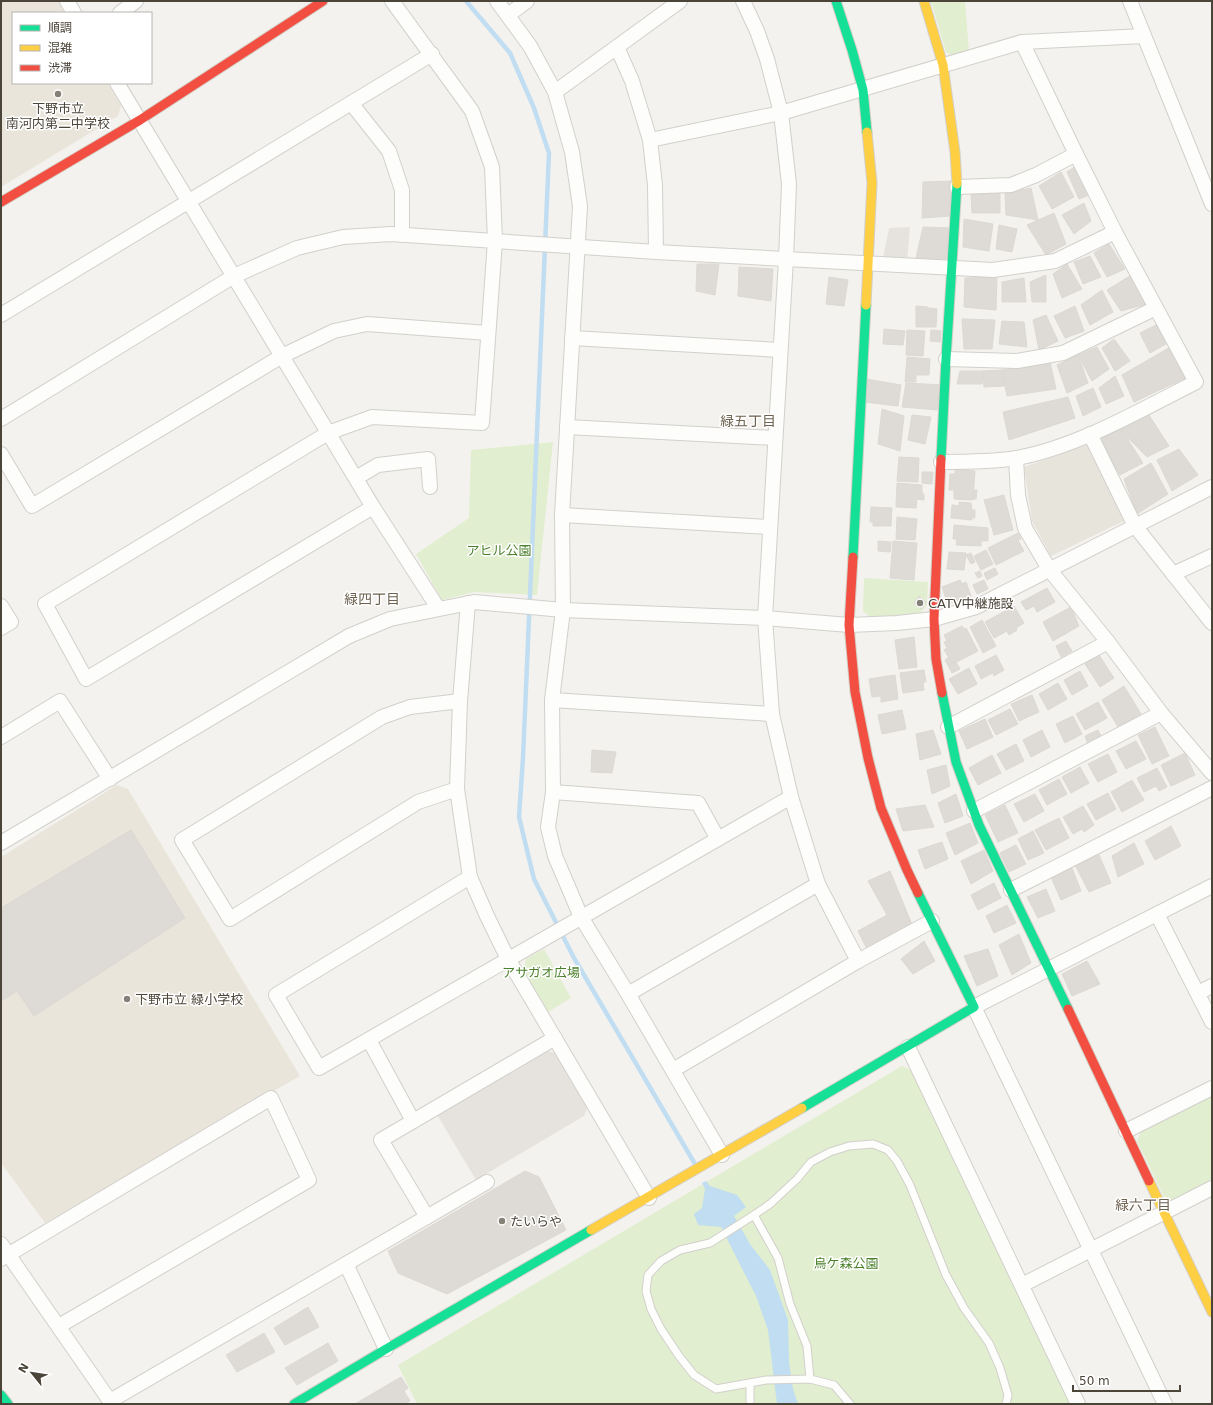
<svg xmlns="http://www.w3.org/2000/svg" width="1213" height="1405" viewBox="0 0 1213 1405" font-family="'DejaVu Sans','Noto Sans JP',sans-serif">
<rect width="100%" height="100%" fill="#f4f2ee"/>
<!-- residential -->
<polygon fill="#e7e4dc" points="1089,444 1124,521 1051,556 1032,521 1024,467"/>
<!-- education -->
<g fill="#eae5da">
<polygon points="1,1 58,1 65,13 13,13 13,83 107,83 121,106 118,116 1,187"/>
<polygon points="117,785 128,789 300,1076 45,1223 1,1163 1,857"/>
</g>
<!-- green -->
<g fill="#e1eecf">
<polygon points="931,1 965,1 969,52 955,57 946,52"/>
<polygon points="553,442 537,595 474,592 442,600 416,554 469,518 471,450"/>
<polygon points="864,578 928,582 927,605 920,613 871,618 863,611"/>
<polygon points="544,949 571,998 548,1012 523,970 526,959"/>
<polygon points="902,1066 911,1070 1071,1404 417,1404 398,1365"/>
<polygon points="1212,1096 1212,1181 1175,1200 1164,1197 1137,1141 1141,1131"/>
</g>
<!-- parking -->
<g fill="#e6e3df">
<polygon points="910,227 907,262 883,258 889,228"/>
<polygon points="546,1051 557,1053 588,1106 584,1116 476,1180 436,1113"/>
</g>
<!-- water -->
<polygon fill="#c0ddf1" points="706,1181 710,1186 737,1195 746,1207 734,1216 750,1244 770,1270 788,1320 789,1362 793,1389 798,1404 777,1404 768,1330 756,1296 721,1227 698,1225 694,1214 702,1208 705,1189 702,1183"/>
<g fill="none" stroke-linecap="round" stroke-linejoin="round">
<!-- stream -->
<polyline stroke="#c0ddf1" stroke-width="4.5" points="466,1 510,53 534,108 549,153 523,758 519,817 534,879 574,958 695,1164"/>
</g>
<!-- building -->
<g fill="#dedbd6" stroke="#dcd9d4">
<polygon points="1076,166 1092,194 1079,199 1067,172"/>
<polygon points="1061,172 1074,197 1052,209 1039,186"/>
<polygon points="953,181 950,216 922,218 923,182"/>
<polygon points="1031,188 1038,220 1006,215 1005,193"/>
<polygon points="1000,192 1000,213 972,213 971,195"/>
<polygon points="1084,203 1091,221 1074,234 1062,215"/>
<polygon points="1054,213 1066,244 1046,255 1027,225"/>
<polygon points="964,219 993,224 989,251 963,247"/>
<polygon points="999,225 1017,229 1012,252 996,249"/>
<polygon points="923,227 951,228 946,259 916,258"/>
<polygon points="1109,244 1125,269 1107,277 1094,253"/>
<polygon points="1090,256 1101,277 1083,284 1074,262"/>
<polygon points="697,264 719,264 715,295 696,291"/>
<polygon points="1067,264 1082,289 1062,298 1053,274"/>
<polygon points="739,267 773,269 771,301 738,296"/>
<polygon points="1133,274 1147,304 1121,311 1107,290"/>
<polygon points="1046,275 1046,302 1032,302 1030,282"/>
<polygon points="829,277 848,280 844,306 826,304"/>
<polygon points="997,277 996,310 964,307 965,278"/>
<polygon points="1024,278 1026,302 1002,302 1002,282"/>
<polygon points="1102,290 1113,312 1090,325 1081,305"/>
<polygon points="916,306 928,307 928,308 937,309 936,327 916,327"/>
<polygon points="1075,306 1084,331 1065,338 1054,316"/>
<polygon points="1046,315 1058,341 1039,350 1033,320"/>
<polygon points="962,319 995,320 992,349 964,349"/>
<polygon points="1002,321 1024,322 1027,347 999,344"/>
<polygon points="1156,325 1166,344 1150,353 1140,333"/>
<polygon points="884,329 905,331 903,345 883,344"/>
<polygon points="907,330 925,331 923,356 906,355"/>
<polygon points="931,330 941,331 940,342 930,341"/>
<polygon points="1114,339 1130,361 1115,371 1102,348"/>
<polygon points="1172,346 1187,377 1134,402 1122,375"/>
<polygon points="1097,347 1109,369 1092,381 1078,355"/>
<polygon points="1078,355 1088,383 1067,393 1057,365"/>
<polygon points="907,357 930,359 929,375 916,375 916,382 905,382"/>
<polygon points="1050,362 1056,389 1007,396 1002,370"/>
<polygon points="1002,370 1005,386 984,387 983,371"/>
<polygon points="960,371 983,371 982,384 957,384"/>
<polygon points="1115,376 1124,396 1106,404 1099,388"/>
<polygon points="866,379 901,385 898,406 864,402"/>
<polygon points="906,383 942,385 939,410 902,407"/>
<polygon points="1093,388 1101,407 1083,416 1076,396"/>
<polygon points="1068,397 1075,418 1009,440 1003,412"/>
<polygon points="882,409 904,416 900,451 878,444"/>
<polygon points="1147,412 1169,446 1147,457 1116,426"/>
<polygon points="912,415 931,417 925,444 908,440"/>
<polygon points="1121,429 1143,463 1120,475 1099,439"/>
<polygon points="1179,449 1198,475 1172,491 1157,460"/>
<polygon points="899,457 919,458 918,482 897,481"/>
<polygon points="1151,463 1168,494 1137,514 1124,479"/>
<polygon points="955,469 975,471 973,500 954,499 954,490 949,490 950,474 955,474"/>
<polygon points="922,472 933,472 932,484 922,483"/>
<polygon points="897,483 922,485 922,493 924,494 924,500 917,499 916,508 896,507"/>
<polygon points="974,490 977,490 976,499 973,499"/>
<polygon points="1004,495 1013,530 994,535 984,500"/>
<polygon points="959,502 971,503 972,510 975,510 975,518 972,518 972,520 951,518 952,505 959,506"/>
<polygon points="871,507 892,508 891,526 873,526 873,522 870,522"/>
<polygon points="897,517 917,519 915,540 896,539"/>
<polygon points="954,525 988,528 988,541 981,541 981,546 956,545 957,539 953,539"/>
<polygon points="1018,533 1021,539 1018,540 1024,551 996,565 988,548"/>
<polygon points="878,541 891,542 890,552 878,551"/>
<polygon points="893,541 917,543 914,580 890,578"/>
<polygon points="986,550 993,564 981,570 974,556"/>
<polygon points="949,552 966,553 964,570 947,569"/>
<polygon points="971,553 975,562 971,564 966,555"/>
<polygon points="995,568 998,574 987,580 984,573"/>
<polygon points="980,571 982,576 978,578 975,573"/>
<polygon points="960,580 962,584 966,582 971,596 948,604 942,587"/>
<polygon points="984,580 988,589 977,594 973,585"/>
<polygon points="1047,588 1055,602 1037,612 1034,606 1026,610 1021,602"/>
<polygon points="919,596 926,602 921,609 914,603"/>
<polygon points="1014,606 1024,623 1016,628 1017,630 1009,635 1007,631 994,638 985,622"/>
<polygon points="1071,607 1079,626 1053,641 1043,622"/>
<polygon points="982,620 996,646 983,653 970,627"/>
<polygon points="962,626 964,629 966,628 978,651 953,664 944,650 947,648 944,642 947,641 944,635"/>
<polygon points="914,637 917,667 899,669 895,640"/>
<polygon points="1066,641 1072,651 1061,657 1056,646"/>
<polygon points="996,655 1004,670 994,676 993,673 981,679 975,666"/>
<polygon points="1099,655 1114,678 1100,687 1085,664"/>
<polygon points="949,657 953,664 956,662 960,669 952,673 945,660"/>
<polygon points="969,668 977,684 958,694 949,679"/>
<polygon points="924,670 926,682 923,682 924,690 903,693 900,673"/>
<polygon points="1080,671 1088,686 1072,695 1064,680"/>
<polygon points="895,675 898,699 881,702 881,696 872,697 869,679"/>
<polygon points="1058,683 1067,699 1048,710 1039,694"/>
<polygon points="1124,686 1141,714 1118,727 1102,700"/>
<polygon points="1032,695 1039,712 1019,721 1011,704"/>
<polygon points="1098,702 1107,718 1085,730 1076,714"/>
<polygon points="1010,709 1018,724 996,735 988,720"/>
<polygon points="902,710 906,729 882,734 878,715"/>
<polygon points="1073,716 1082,734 1065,743 1056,724"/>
<polygon points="985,719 993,737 967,749 959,731"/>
<polygon points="1155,727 1169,756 1152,764 1138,735"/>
<polygon points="933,730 941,754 920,760 916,734"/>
<polygon points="1042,730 1050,747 1031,757 1023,740"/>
<polygon points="1098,730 1102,738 1088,744 1085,736"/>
<polygon points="1136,741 1146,759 1126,769 1116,751"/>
<polygon points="1016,744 1024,761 1006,770 997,754"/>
<polygon points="592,750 616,752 612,773 591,772"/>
<polygon points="1185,753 1195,775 1171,786 1161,765"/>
<polygon points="1108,754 1117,772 1098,782 1088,764"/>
<polygon points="992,755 1001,773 978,785 969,768"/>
<polygon points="946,765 950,786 932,794 927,770"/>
<polygon points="1080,767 1089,783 1071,793 1062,777"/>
<polygon points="1157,768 1167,787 1159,791 1156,786 1144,792 1137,778"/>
<polygon points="1059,779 1067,794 1047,805 1039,790"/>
<polygon points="1132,780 1144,800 1122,812 1111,792"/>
<polygon points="1108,793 1116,809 1096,820 1087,804"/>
<polygon points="956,794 963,816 945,823 938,803"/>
<polygon points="1035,794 1044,811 1024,822 1014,804"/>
<polygon points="925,805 934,827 903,831 896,809"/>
<polygon points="1005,805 1018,833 998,842 985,815"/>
<polygon points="1083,806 1094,825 1084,832 1082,829 1073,834 1063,817"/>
<polygon points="1059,818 1069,838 1046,850 1035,830"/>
<polygon points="970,823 978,843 955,855 946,833"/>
<polygon points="1171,826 1181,846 1155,860 1145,841"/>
<polygon points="131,830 185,918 34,1016 17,991 1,1001 1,908"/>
<polygon points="1033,831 1044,853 1028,860 1018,839"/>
<polygon points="942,842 948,859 925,869 918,850"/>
<polygon points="1134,843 1144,864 1118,877 1112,856"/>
<polygon points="1016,845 1026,864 1009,872 1000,853"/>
<polygon points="984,850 993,871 971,884 961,861"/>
<polygon points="1099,855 1111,883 1089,892 1075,865"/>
<polygon points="1072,868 1081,891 1061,900 1051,877"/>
<polygon points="890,871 913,927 867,949 858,931 887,915 868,881"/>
<polygon points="994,883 1001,898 978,910 971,895"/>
<polygon points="1046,889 1055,911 1038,918 1027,897"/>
<polygon points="1007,905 1016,923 994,933 986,916"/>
<polygon points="1019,934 1031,963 1012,975 999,945"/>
<polygon points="924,941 935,961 913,974 901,959"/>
<polygon points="988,949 998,976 977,986 964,956"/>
<polygon points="1087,961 1100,984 1072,996 1062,974"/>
<polygon points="525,1171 539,1177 566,1230 447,1294 398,1273 388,1251"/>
<polygon points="308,1307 319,1327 285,1345 274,1328"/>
<polygon points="264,1333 275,1352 237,1372 226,1355"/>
<polygon points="328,1343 338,1361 297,1385 285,1368"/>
<polygon points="401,1377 408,1388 404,1391 410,1401 404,1404 355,1404"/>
</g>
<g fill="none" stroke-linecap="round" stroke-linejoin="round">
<!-- lane casing -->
<g stroke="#d2d0cb" stroke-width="9">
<g id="lane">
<polyline points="754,1215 778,1258 790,1304 807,1346 810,1379"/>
<polyline points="750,1384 750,1404"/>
<polyline points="850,1404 834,1385 810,1379 766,1380 716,1389 694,1375 679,1356 661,1329 651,1309 646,1291 648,1275 661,1261 680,1250 710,1243 754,1215 770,1204 797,1179 811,1162 830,1152 849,1146 873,1144 888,1150 897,1161 910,1185 946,1275 964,1308 989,1343 1000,1368 1008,1395 1006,1404"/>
</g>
</g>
<!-- street casing -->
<g stroke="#d2d0cb" stroke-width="16">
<g id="street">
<polyline points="67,1 74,13"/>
<polyline points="497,1 530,46 555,92 572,152 580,206 562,515 563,610 552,700 553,792 548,827 555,856 581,917 628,994 722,1155"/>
<polyline points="743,1 757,31 767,59 781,113 789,184 786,259 765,618 772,714 791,797 818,884 858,961"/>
<polyline points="1130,1 1212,204"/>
<polyline points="120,13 136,1"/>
<polyline points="508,15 527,1"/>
<polyline points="1022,42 1144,36"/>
<path d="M617,47L632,81L650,140L781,113L1022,42L1076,154L1115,232L1196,382C1141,410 1077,447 1017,458C992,462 966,462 941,462"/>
<polyline points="117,83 373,507 438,608"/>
<polyline points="555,92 680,1"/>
<polyline points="351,103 389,151 402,190 402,235"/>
<polyline points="650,140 655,185 656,252"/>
<polyline points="957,187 1011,185 1036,175 1076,154"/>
<polyline points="1,315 432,54"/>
<polyline points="572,338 780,350"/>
<polyline points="946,359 1017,361 1063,353 1156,308"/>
<polyline points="1,419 234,276 297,248 343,237 391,234 656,252 993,270 1055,261 1115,232"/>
<polyline points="567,427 774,438"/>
<polyline points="1090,434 1135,526 1212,623"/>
<polyline points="1,454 32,506 282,356 334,331 367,324 488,333"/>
<polyline points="1016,458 1018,495 1025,528 1049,569 1108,642 1161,713 1212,773"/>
<polyline points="356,478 378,465 428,459 430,487"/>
<polyline points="373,507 86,679 45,604 328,433 372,417 482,423 495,241 492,167 472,111 392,1"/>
<polyline points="562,515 770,527"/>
<polyline points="1173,574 1212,556"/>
<polyline points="1,606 11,622 1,628"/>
<polyline points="552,700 772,714"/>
<polyline points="460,701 468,603"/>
<polyline points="948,727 1108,642"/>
<polyline points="1,737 60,701 110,779"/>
<polyline points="457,789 460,701 410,707 382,717 182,840 230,919 418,802 457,789 470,877 487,916 508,959 649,1198"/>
<polyline points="553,792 698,803 718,839"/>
<polyline points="974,811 1161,713"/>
<polyline points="1,843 349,636 390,619 474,602 563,610 765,618 849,625 897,623 934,619 976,607 1212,487"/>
<polyline points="470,877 276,995 319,1068 791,797"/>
<polyline points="1011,890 1212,788"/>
<polyline points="1157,914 1212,1022"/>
<polyline points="1198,993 1212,986"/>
<polyline points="628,994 818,884"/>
<polyline points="369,1040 413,1121"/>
<polyline points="908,1047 1078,1404"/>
<polyline points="673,1070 858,961 932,921"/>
<polyline points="1126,1131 1212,1088"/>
<polyline points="427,1217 381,1140 555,1038"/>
<polyline points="1,1244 112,1404"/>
<polyline points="1,1259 271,1098 309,1180 59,1326"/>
<polyline points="346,1264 386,1349"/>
<polyline points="1022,1285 1212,1188"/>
<polyline points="110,1401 487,1182"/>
<polyline points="1165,1404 974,1007 1212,886"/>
</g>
</g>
<!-- fast casing -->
<g stroke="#d3cfc5" stroke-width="11">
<g id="fast">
<polyline points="836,1 852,50 863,90 867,132"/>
<polyline points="941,459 946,359 957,184"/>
<polyline points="853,557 866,305"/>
<polyline points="942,693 956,762 979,825 1068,1009"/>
<polyline points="802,1108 974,1007 918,893"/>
<polyline points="1,1395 8,1404"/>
<polyline points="294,1404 386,1349 591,1230"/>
</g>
</g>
<!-- slow casing -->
<g stroke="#d3cfc5" stroke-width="11">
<g id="slow">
<polyline points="924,1 943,65 955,152 957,184"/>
<polyline points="866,305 872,183 867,132"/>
<polyline points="1149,1181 1212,1312"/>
<polyline points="591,1230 802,1108"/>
</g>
</g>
<!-- jam casing -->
<g stroke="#d3cfc5" stroke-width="11">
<g id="jam">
<polyline points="1,202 140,120 323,1"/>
<polyline points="941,459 934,619 936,659 942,693"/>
<polyline points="853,557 849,625 855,692 868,758 881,808 907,870 918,893"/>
<polyline points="1068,1009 1149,1181"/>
</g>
</g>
<!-- lane -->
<use href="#lane" stroke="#fdfdfc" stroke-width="7"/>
<!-- street -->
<use href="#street" stroke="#fdfdfc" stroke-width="14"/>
<!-- fast -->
<use href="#fast" stroke="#16e098" stroke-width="9"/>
<!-- slow -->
<use href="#slow" stroke="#ffcf43" stroke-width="9"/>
<!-- jam -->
<use href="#jam" stroke="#f24e42" stroke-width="9"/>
</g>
<!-- markers -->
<g fill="#868178" stroke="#fff" stroke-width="1.5">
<circle cx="58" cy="94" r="4"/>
<circle cx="920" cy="603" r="4"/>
<circle cx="127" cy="999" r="4"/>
<circle cx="502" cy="1221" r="4"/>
</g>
<g text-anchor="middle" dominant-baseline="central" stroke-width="3" stroke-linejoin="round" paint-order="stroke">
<!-- poi labels -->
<g font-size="13" fill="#4b4439" stroke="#fff" text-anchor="start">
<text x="58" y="108" text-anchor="middle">下野市立<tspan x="58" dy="15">南河内第二中学校</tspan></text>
<text x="928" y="603">CATV中継施設</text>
<text x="135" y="999">下野市立 緑小学校</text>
<text x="510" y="1221">たいらや</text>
</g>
<!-- park labels -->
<g font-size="13" fill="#4a7f2a" stroke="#fff">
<text x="499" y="550">アヒル公園</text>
<text x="541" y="972">アサガオ広場</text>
<text x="846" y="1263">烏ケ森公園</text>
</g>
<!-- neighbourhood labels -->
<g font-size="14" fill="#6e6250" stroke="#fff">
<text x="748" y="421">緑五丁目</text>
<text x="372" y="599">緑四丁目</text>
<text x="1143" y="1205">緑六丁目</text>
</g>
</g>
<!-- border -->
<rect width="1213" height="1405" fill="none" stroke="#4b4439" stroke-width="4"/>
<!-- legend -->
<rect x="12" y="12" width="140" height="72" fill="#ffffff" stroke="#b7b4b0"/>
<rect x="20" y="25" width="20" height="6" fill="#16e098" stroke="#b7b4b0"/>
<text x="48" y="32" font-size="12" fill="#4b4439">順調</text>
<rect x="20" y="45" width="20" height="6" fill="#ffcf43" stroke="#b7b4b0"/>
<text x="48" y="52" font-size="12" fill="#4b4439">混雑</text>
<rect x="20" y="65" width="20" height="6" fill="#f24e42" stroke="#b7b4b0"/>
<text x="48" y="72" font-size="12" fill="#4b4439">渋滞</text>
<!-- north arrow -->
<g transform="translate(32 1373) rotate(300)" stroke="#ffffff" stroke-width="3" paint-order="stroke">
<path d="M0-3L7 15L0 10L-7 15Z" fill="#4b4439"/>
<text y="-6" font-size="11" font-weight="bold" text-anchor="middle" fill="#4b4439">N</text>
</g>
<!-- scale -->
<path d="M1073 1385v6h107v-6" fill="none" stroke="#4b4439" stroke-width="2"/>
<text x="1079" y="1385" font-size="12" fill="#4b4439" stroke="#ffffff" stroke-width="3" paint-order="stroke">50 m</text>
</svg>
